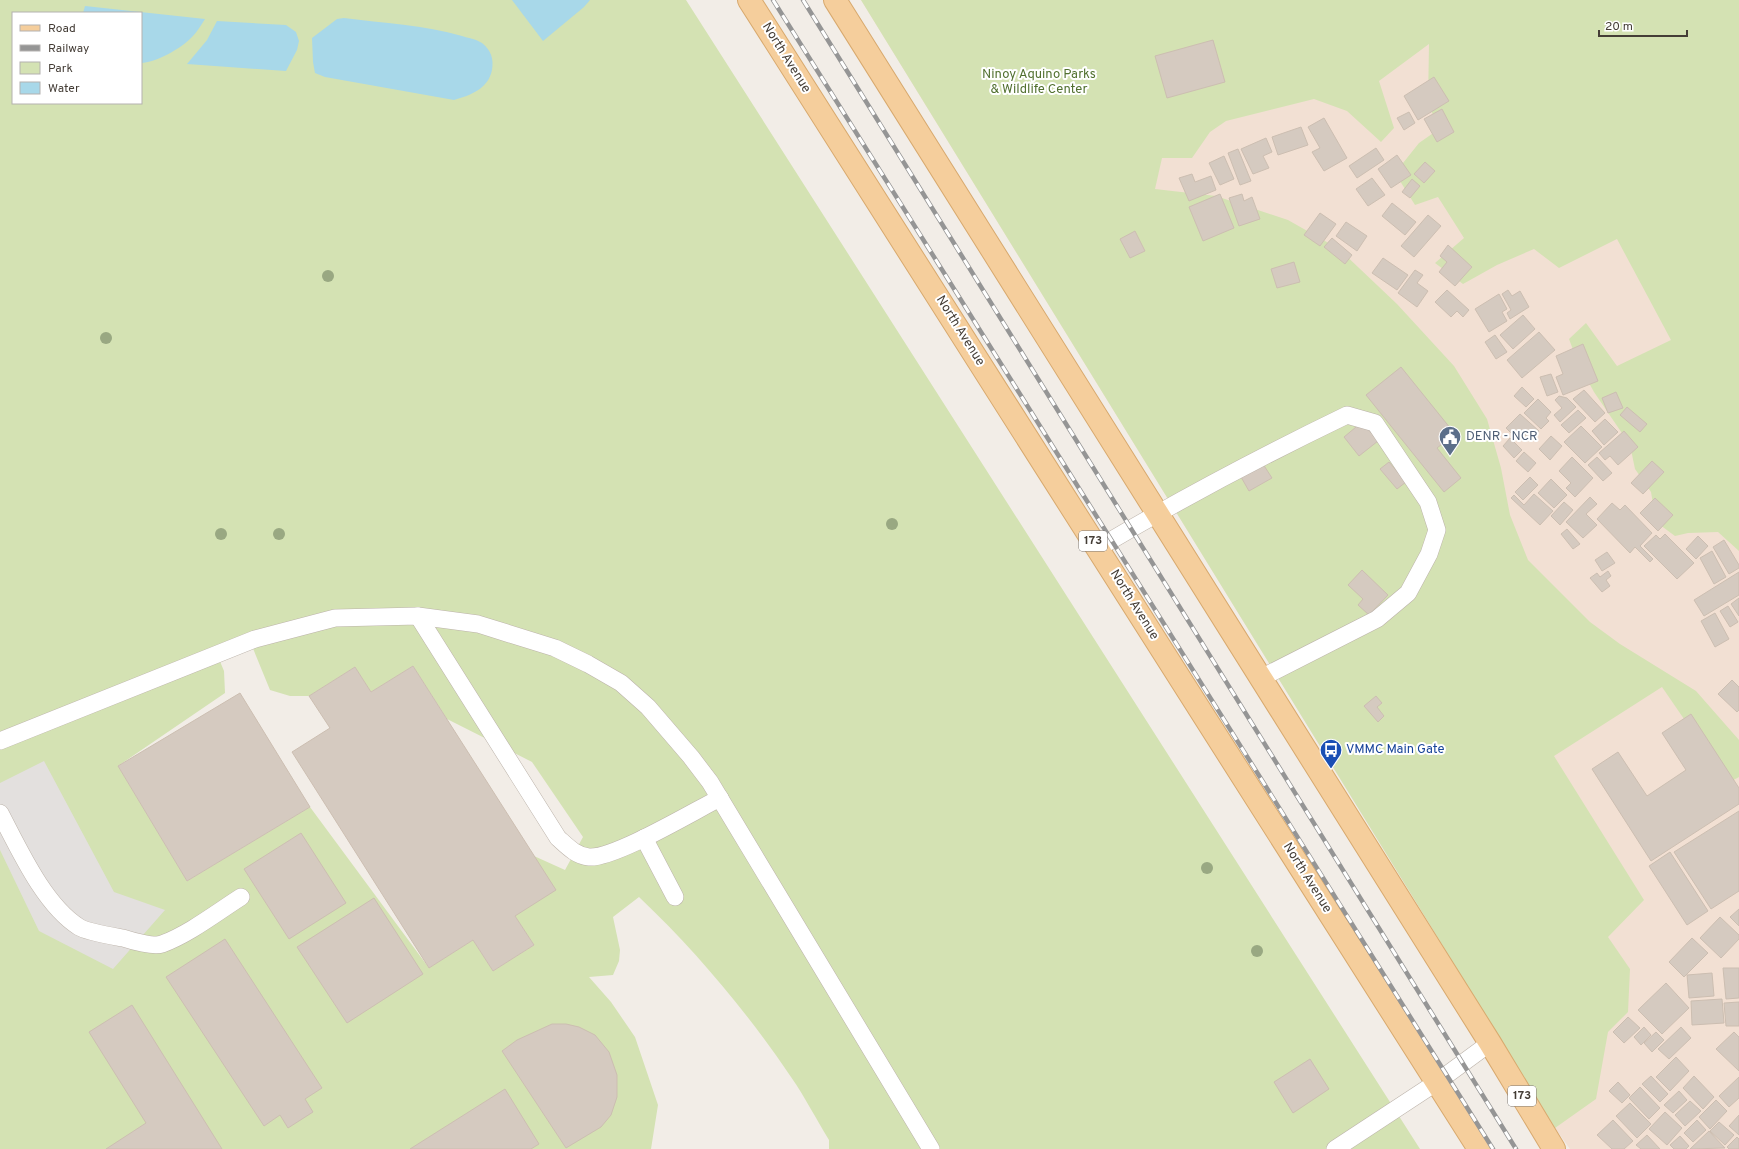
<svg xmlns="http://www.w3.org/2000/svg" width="1739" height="1149" viewBox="0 0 1739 1149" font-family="Overpass,sans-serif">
<rect width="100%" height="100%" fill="#f2ede7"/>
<!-- commercial -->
<polygon fill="#f2e0d3" points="861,0 1739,0 1739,1149 1570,1149 1555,1128"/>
<!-- green -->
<g fill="#d4e2b3" fill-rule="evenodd">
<path d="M0,0H686L1420,1149H829V1140C816,1119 805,1097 791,1077C747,1012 696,951 639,897L613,917L620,950L619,961L613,975L589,977L611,1002L635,1037L658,1105L651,1149H0ZM13,13H141V103H13ZM252,646L270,690L290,696H309L355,667L371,692L413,666L447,719L532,762L583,837L565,870L534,856L515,916L534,945L493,971L473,940L429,968L310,807L187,881L118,766L225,693L224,671L219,659Z"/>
<polygon points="861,0 1739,0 1739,551 1718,532 1688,533 1675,536 1656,522 1651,492 1635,469 1630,445 1594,392 1578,363 1569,339 1586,323 1617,366 1671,340 1617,239 1559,268 1534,249 1497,265 1463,284 1435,263 1464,238 1438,197 1415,205 1395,173 1419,143 1439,129 1428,103 1429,44 1379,81 1394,128 1381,142 1347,111 1314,99 1226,121 1210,132 1192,158 1162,158 1155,189 1216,196 1288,220 1339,249 1397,304 1454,366 1487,419 1501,468 1510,515 1528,560 1590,622 1620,644 1696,691 1739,740 1739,777 1728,783 1662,687 1554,756 1644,900 1608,937 1630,969 1628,1012 1608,1032 1596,1099 1555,1128"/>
</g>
<!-- parking -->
<polygon fill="#e3e0de" points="44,761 114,892 165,910 113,969 39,931 0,850 0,783"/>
<!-- water -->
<g fill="#a8d8e9">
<polygon points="512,0 590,0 584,7 543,41"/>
<path d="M85,6L205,19C201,25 197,32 192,37C182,48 155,63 141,63V13H83Z"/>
<path d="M344,18C383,23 424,25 462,36C468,38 476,39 482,43C491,50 494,59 492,70C488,89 471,95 454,100L325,77L315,73L313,62L312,38L337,19Z"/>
<polygon points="217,21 286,25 296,32 299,41 297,50 286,71 187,64 207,40"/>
</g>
<!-- building -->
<g fill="#d5cac0" stroke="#ccbeb1">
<polygon points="1213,40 1225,82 1167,98 1155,56"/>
<polygon points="1434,77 1449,101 1418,120 1404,96"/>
<polygon points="1442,109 1454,132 1437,142 1424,119"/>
<polygon points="1409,112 1415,123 1404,130 1397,118"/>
<polygon points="1324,118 1347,158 1324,171 1312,152 1320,148 1308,127"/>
<polygon points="1301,127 1308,145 1278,155 1272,137"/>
<polygon points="1266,138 1272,152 1263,156 1269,168 1253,174 1241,149"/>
<polygon points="1376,148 1384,160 1357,178 1349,166"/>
<polygon points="1238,149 1251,181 1240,185 1228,153"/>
<polygon points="1397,155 1411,175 1391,188 1378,169"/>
<polygon points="1224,156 1234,179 1220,185 1209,163"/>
<polygon points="1425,162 1435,171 1424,183 1414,174"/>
<polygon points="1192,174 1195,182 1211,176 1216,190 1189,201 1179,178"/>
<polygon points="1372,178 1385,195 1368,206 1356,189"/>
<polygon points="1412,179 1420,186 1410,198 1402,192"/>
<polygon points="1220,194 1234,228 1203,241 1189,207"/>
<polygon points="1242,194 1244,201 1252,197 1260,219 1239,226 1229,198"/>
<polygon points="1392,203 1416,222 1405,235 1382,216"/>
<polygon points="1320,213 1336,224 1320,246 1304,235"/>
<polygon points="1428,215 1441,226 1414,257 1401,246"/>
<polygon points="1346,222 1367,236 1357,251 1336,236"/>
<polygon points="1135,231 1145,251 1130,258 1120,239"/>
<polygon points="1332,238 1352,255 1345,264 1324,247"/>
<polygon points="1448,245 1472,267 1455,286 1439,272 1447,262 1440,256"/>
<polygon points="1383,258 1408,275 1397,290 1372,273"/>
<polygon points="1294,262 1300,282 1277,288 1271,269"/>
<polygon points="1415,270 1423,275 1417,283 1428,291 1417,307 1398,293"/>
<polygon points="1447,290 1469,310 1463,317 1457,311 1451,317 1435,302"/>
<polygon points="1508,290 1512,296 1520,291 1529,307 1510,319 1507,313 1511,310 1502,294"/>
<polygon points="1499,294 1507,309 1502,312 1507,321 1489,332 1475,309"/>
<polygon points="1523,315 1535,329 1513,349 1500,335"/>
<polygon points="1539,332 1555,350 1522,378 1507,360"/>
<polygon points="1495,335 1507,352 1496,359 1485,342"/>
<polygon points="1583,344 1598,381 1563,395 1556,377 1563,374 1556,356"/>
<polygon points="1401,367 1455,434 1437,448 1461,478 1444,492 1366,395"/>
<polygon points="1551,374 1558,392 1547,396 1540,377"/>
<polygon points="1522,387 1534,399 1526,407 1514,396"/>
<polygon points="1584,390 1605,413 1595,422 1573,399"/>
<polygon points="1616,392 1623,408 1608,413 1602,398"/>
<polygon points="1559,396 1567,398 1576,407 1560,422 1554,415 1562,408 1555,400"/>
<polygon points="1538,399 1551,412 1546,418 1549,421 1541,429 1524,413"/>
<polygon points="1627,407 1647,424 1640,432 1620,415"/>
<polygon points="1578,410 1586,418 1569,433 1561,425"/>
<polygon points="1520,414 1539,431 1531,440 1522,432 1516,438 1506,428"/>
<polygon points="1605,419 1618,432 1604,445 1592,431"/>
<polygon points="1362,422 1378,441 1359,456 1344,437"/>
<polygon points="1581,426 1602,447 1585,463 1564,442"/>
<polygon points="1624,431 1638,447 1618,465 1610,456 1605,460 1599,453"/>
<polygon points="1551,436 1562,446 1550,460 1539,449"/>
<polygon points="1510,438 1522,450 1514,458 1503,446"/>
<polygon points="1524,452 1536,463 1528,472 1516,461"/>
<polygon points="1572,457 1593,478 1575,497 1566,488 1571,483 1559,471"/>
<polygon points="1597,457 1612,473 1603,481 1588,465"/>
<polygon points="1652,461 1664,472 1643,494 1631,483"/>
<polygon points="1389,462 1406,482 1397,489 1380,469"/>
<polygon points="1263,464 1272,478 1249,491 1241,477"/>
<polygon points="1530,477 1538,485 1523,500 1515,492"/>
<polygon points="1551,479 1567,495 1554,508 1538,493"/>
<polygon points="1534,494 1553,511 1540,525 1511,498 1514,495 1524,505"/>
<polygon points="1590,497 1597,504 1586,514 1597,525 1583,538 1566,522"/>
<polygon points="1655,498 1673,515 1658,531 1640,513"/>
<polygon points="1564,502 1573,510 1560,525 1551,516"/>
<polygon points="1612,503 1620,510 1625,505 1652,533 1640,546 1653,559 1650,562 1635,547 1630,553 1597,519"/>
<polygon points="1567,529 1580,544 1573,549 1561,534"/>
<polygon points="1665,534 1694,563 1677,579 1644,546 1656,535 1660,539"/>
<polygon points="1698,536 1708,546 1696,559 1686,549"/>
<polygon points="1724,540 1739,565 1739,568 1729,574 1713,547"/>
<polygon points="1712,551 1726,577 1714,584 1700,558"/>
<polygon points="1607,552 1615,563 1602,571 1595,560"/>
<polygon points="1362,570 1388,595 1369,615 1358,605 1363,599 1348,585"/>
<polygon points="1608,571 1611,576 1606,580 1610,586 1602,592 1590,578 1597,573 1600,577"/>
<polygon points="1739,572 1739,595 1704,616 1694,600"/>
<polygon points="1739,598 1739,616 1731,604"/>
<polygon points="1728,606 1738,622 1730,627 1720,611"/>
<polygon points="1715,613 1729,639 1715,647 1701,621"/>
<polygon points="413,666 556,890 515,916 534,945 493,971 473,940 429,968 292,752 330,728 309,696 355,667 371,692"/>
<polygon points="1732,680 1739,687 1739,710 1737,712 1718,694"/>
<polygon points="240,693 310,807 187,881 118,766"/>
<polygon points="1376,696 1382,703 1377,707 1384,716 1378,722 1364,706"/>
<polygon points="1691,714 1739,788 1739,804 1651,861 1592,769 1618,752 1647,796 1686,770 1662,733"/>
<polygon points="1739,811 1739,891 1711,909 1674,852"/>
<polygon points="301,833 346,903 289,939 244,869"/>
<polygon points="1670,852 1708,911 1687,925 1649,866"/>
<polygon points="374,898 423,974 347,1023 297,947"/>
<polygon points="1739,909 1739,926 1730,917"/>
<polygon points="1720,917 1739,935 1739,939 1721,958 1700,938"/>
<polygon points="1692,938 1708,953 1684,977 1669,962"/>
<polygon points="225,939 322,1088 305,1099 313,1112 288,1128 280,1115 264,1126 166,977"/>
<polygon points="1723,968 1739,968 1739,998 1726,999"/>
<polygon points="1712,973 1714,996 1689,998 1687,975"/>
<polygon points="1666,983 1689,1008 1662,1034 1638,1010"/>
<polygon points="1722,999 1724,1023 1692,1025 1691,1001"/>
<polygon points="1739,1002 1739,1026 1726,1026 1724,1003"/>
<polygon points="132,1005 222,1149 106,1149 146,1123 89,1032"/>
<polygon points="1628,1017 1640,1028 1624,1043 1613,1032"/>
<polygon points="552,1024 566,1024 579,1027 595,1035 609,1052 617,1075 617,1097 611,1115 601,1127 566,1148 502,1051 517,1040"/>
<polygon points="1644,1027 1651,1035 1641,1045 1634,1037"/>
<polygon points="1681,1027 1691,1038 1669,1059 1658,1049"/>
<polygon points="1656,1032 1664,1040 1652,1052 1644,1043"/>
<polygon points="1734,1032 1739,1037 1739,1071 1716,1049"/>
<polygon points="1676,1057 1689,1071 1670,1091 1656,1077"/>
<polygon points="1310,1059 1329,1089 1293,1113 1274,1082"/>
<polygon points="1651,1076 1668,1094 1660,1102 1642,1084"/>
<polygon points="1694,1076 1714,1097 1703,1109 1683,1088"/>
<polygon points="1739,1077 1739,1098 1729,1107 1719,1096"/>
<polygon points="1618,1082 1630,1095 1622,1103 1609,1091"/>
<polygon points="1640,1087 1660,1108 1649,1119 1629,1098"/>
<polygon points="505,1089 539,1144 531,1149 410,1149"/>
<polygon points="1679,1091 1687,1100 1673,1113 1664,1105"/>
<polygon points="1716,1100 1727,1111 1710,1129 1699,1117"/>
<polygon points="1690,1101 1701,1111 1685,1126 1675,1115"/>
<polygon points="1630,1103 1651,1124 1637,1138 1616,1116"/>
<polygon points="1665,1112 1682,1128 1667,1145 1649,1129"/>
<polygon points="1739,1115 1739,1135 1729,1126"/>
<polygon points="1613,1120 1633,1141 1624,1149 1612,1149 1597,1135"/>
<polygon points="1697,1120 1706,1130 1693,1142 1684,1133"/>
<polygon points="1719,1122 1734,1135 1725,1145 1710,1131"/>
<polygon points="1709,1131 1725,1148 1690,1149"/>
<polygon points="1647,1135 1660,1149 1641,1149 1636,1145"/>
<polygon points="1680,1136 1689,1146 1686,1149 1674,1149 1670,1145"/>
<polygon points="1737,1137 1739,1139 1739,1149 1729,1149 1727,1147"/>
</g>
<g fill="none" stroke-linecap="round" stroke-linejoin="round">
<!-- service casing -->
<g stroke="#bcb3aa" stroke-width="18">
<g id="service">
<path d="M1098,548C1179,500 1262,456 1347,415L1375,423L1428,502L1437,530L1429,554L1408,593L1377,619L1261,678"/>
<path d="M418,616L558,838C567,846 576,856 589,857C614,859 694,811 720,798"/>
<polyline points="0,741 255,639 335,618 418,616 478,624 555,648 588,664 621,683 648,707 691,757 710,782 931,1149"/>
<path d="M0,813C19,849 44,905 79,927C87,932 112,936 123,938C132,941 154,947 162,944C189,934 216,913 241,897"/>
<polyline points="644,838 675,897"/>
<polyline points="1335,1149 1437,1082 1490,1043"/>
</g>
</g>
<!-- primary casing -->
<g stroke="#d8a96e" stroke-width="24">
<g id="primary">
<polyline points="749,0 1479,1149"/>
<polyline points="835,0 1490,1043 1554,1149"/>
</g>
</g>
<!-- service -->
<use href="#service" stroke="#fff" stroke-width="17"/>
<!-- primary -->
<use href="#primary" stroke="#f5ce9c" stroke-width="22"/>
<!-- rail casing -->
<g stroke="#959595" stroke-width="4.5">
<g id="rail">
<polyline points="773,0 1493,1149"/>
<polyline points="803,0 1516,1149"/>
</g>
</g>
<!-- rail -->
<use href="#rail" stroke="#fff" stroke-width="3" stroke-dasharray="9" stroke-linecap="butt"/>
</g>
<!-- trees -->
<g fill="#99a882">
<circle cx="328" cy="276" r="6"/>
<circle cx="106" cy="338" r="6"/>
<circle cx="892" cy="524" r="6"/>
<circle cx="221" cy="534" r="6"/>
<circle cx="279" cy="534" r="6"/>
<circle cx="1207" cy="868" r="6"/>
<circle cx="1257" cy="951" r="6"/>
</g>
<!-- icons -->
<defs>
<g id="civic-pin" transform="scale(1.15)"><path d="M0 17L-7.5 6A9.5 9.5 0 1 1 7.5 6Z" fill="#5c6f8a" stroke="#fff"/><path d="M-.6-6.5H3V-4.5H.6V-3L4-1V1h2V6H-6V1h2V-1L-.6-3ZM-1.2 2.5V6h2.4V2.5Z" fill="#fff"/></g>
<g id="bus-pin" transform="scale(1.15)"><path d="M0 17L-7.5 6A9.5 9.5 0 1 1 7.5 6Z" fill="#1a4fb4" stroke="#fff"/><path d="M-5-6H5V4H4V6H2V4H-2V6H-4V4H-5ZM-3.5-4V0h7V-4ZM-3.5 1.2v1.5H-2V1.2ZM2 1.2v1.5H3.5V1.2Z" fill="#fff"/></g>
</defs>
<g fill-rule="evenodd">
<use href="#civic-pin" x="1450" y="437"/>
<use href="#bus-pin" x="1331" y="750"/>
</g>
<g text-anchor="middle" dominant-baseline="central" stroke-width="4" stroke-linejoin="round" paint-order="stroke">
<!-- shield labels -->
<g fill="#fff" stroke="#7c7772" stroke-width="1">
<rect x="1079" y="531" width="28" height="20" rx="3"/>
<rect x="1508" y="1086" width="28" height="20" rx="3"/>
</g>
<g font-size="12" font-weight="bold" fill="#443d36">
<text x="1093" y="541">173</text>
<text x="1522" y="1096">173</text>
</g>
<!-- street labels -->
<g font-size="13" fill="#443d36" stroke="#fff">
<text transform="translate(786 58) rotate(58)">North Avenue</text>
<text transform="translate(960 331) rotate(58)">North Avenue</text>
<text transform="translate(1134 605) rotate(58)">North Avenue</text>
<text transform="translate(1307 878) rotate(58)">North Avenue</text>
</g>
<!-- park labels -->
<g font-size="13" fill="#51702f" stroke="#fff">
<text x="1039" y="75">Ninoy Aquino Parks<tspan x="1039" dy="15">&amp; Wildlife Center</tspan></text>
</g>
<!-- service labels -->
<g font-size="13" fill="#4e5e75" stroke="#fff" text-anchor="start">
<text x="1466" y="437">DENR - NCR</text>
</g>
<!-- transit labels -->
<g font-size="13" fill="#164399" stroke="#fff" text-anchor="start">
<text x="1346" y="750">VMMC Main Gate</text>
</g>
</g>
<!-- legend -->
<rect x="12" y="12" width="130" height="92" fill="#ffffff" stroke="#b4b1af"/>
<rect x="20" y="25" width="20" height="6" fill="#f5ce9c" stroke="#b4b1af"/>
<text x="48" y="32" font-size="12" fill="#443d36">Road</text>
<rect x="20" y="45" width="20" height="6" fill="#959595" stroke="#b4b1af"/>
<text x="48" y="52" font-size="12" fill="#443d36">Railway</text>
<rect x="20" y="62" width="20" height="12" fill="#d4e2b3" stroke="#b4b1af"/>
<text x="48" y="72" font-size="12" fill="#443d36">Park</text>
<rect x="20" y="82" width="20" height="12" fill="#a8d8e9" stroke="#b4b1af"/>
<text x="48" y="92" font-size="12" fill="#443d36">Water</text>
<!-- scale -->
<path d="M1599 30v6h88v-6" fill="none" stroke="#443d36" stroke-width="2"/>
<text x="1605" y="30" font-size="12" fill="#443d36" stroke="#ffffff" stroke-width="3" paint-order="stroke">20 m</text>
</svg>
